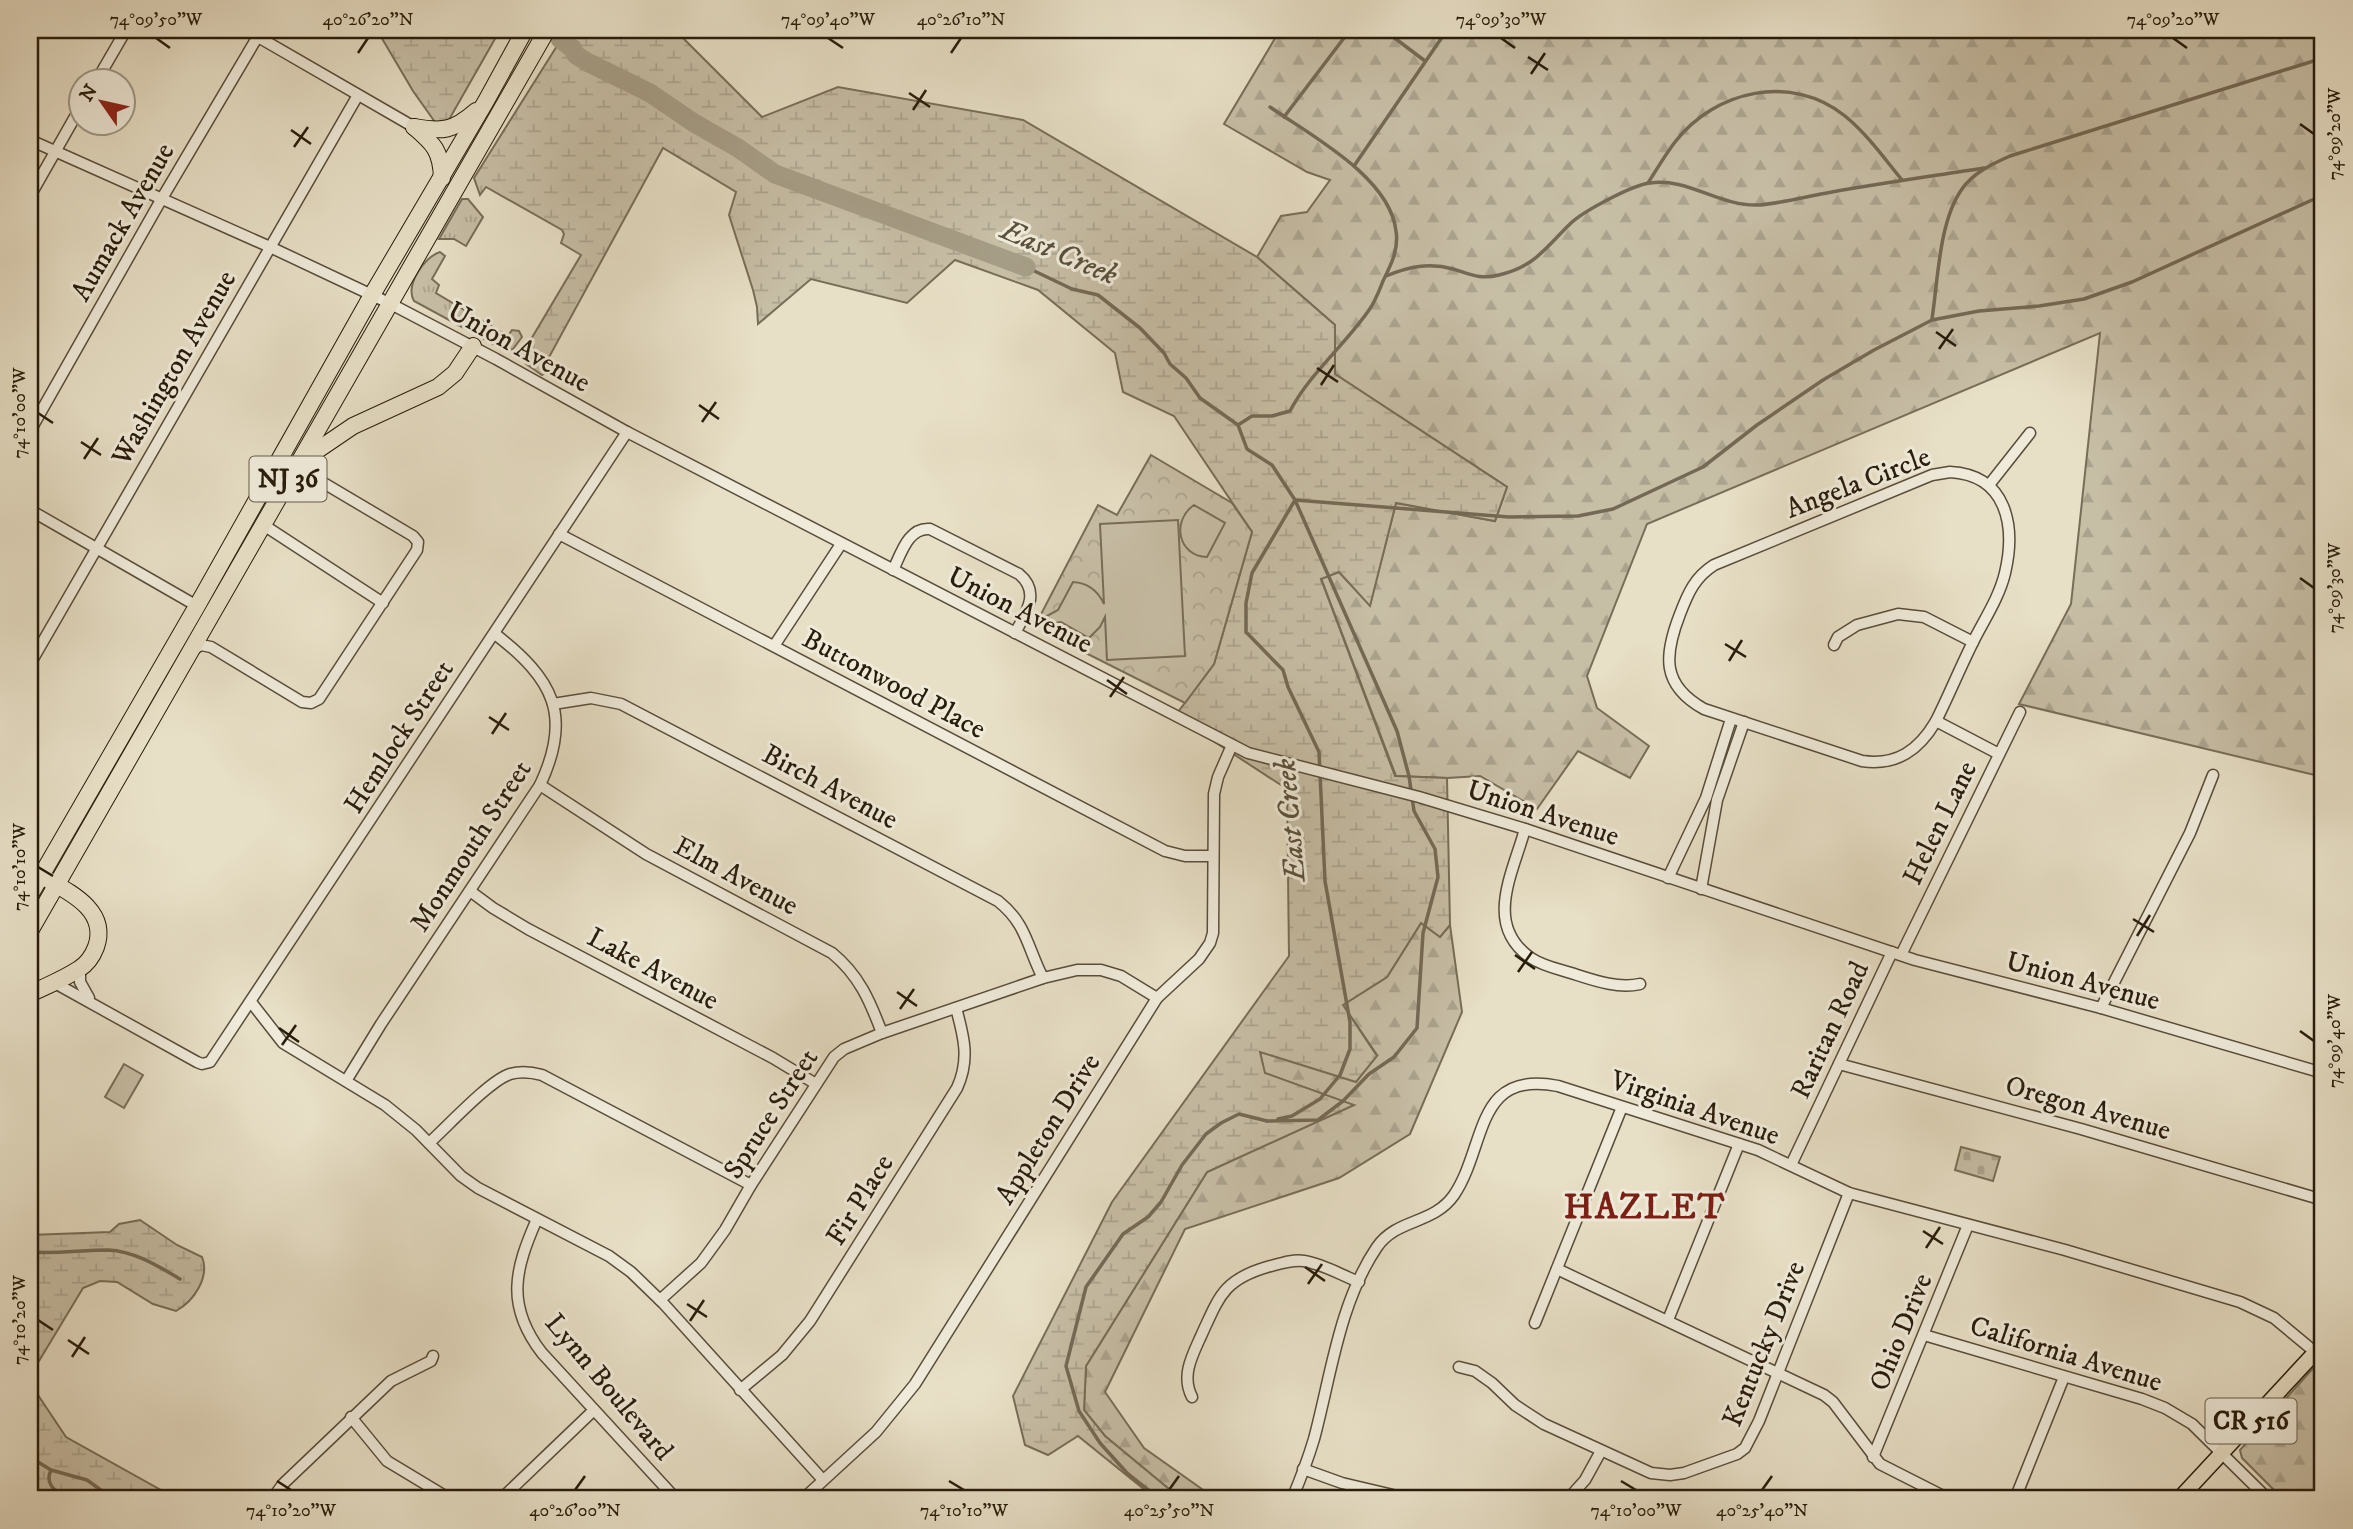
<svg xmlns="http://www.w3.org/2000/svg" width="2353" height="1529" viewBox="0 0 2353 1529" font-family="'IM FELL DW Pica',serif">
<defs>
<pattern id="grass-tufts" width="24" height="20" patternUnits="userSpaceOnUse" patternTransform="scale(1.75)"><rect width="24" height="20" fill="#c7bea6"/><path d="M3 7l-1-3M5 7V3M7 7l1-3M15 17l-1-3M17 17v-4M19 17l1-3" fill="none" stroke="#aba38e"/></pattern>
<pattern id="forest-firs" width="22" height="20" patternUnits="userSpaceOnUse" patternTransform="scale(1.75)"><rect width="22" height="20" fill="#c7bea6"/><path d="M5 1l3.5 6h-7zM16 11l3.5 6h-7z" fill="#aba38e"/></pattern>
<pattern id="wetland-marsh" width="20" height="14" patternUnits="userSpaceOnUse" patternTransform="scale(1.75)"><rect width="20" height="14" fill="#c7bea6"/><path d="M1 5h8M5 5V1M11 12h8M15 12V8" fill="none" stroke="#aba38e"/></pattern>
<pattern id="cemetery-stones" width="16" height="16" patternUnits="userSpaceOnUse" patternTransform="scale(1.75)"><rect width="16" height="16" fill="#c7bea6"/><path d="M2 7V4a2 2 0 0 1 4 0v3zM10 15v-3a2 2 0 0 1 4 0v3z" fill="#aba38e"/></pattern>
<pattern id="park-crowns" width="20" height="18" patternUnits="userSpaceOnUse" patternTransform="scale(1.75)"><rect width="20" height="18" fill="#c7bea6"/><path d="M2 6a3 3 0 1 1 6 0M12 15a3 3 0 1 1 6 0" fill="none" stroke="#aba38e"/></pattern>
</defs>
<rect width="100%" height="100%" fill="#e7dfc6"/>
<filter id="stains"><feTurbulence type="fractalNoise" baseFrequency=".00286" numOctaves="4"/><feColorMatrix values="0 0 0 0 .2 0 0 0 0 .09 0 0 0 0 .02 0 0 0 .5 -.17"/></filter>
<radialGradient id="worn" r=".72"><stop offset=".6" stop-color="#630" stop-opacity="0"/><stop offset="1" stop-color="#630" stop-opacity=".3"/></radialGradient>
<!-- grass -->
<g fill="url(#grass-tufts)" stroke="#786d58" stroke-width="2">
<polygon points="462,199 468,199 483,217 466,246 454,239 439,239"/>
<path d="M440,252L445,256L432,279L439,285L436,293L508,336L512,330L519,331L522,337L513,349L506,351L414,301C405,285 424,257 440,252Z"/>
</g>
<!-- forest -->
<g fill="url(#forest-firs)" stroke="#786d58" stroke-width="2">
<polygon points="1280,30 2323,30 2323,777 2019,704 2071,604 2100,333 1647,524 1587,676 1597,708 1649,746 1630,778 1578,751 1537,809 1480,776 1447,778 1396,776 1321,578 1339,572 1370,605 1396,503 1495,521 1507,487 1335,374 1335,325 1257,257 1281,216 1307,212 1330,180 1307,172 1224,124"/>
<polygon points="1421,923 1440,937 1450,925 1462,1012 1410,1134 1339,1178 1185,1229 1105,1392 1144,1448 1216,1499 1181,1499 1105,1436 1084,1410 1086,1366 1207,1172 1353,1105 1264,1073 1260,1051 1377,1055 1343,1005 1387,977"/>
<polygon points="2316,1365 2323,1371 2323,1499 2283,1499 2242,1458 2240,1450"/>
</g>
<!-- wetland -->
<g fill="url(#wetland-marsh)" stroke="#786d58" stroke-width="2">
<polygon points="377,30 500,30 442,132 413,91"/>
<polygon points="567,30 675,30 762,117 838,87 1023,120 1257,257 1335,325 1335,374 1507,487 1495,521 1396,503 1370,606 1339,572 1321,579 1395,776 1447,778 1450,925 1440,937 1421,923 1387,977 1343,1005 1377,1056 1356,1082 1260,1052 1265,1073 1354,1105 1207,1172 1086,1366 1084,1410 1105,1436 1181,1499 1156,1499 1078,1436 1048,1455 1025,1445 1013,1396 1112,1202 1289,956 1287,789 1175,716 1214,664 1252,532 1174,416 1123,392 1115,353 1038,290 955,260 907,303 811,279 758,324 757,307 753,290 729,215 736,192 663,148 548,359 545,373 542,375 526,364 524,356 530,341 581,255 561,243 564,234 562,230 486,187 480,195 474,178"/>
<path d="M140,1220L177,1245L202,1257C210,1277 194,1301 176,1311L153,1304L117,1282L100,1281L83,1288L30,1376V1235L110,1232L119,1224Z"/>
<polygon points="30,1383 66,1437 177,1499 30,1499"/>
</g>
<!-- cemetery -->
<polygon fill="url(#cemetery-stones)" stroke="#786d58" stroke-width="2" points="1961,1147 2000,1157 1993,1181 1955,1170"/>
<!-- park -->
<polygon fill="url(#park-crowns)" stroke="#786d58" stroke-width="2" points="1151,455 1232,503 1252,532 1214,664 1185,703 1044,632 1039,618 1098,505 1117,515"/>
<!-- pitch -->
<g fill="#c7bea6" stroke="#786d58" stroke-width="2">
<path d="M1194,505L1225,523L1207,557C1178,556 1171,521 1194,505Z"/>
<path d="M1178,520L1185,656L1107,660L1105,617L1100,627L1089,638L1061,622L1048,624L1045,617L1058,610L1073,582C1089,583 1098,591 1104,604L1100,524Z"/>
<polygon points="124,1064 143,1075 124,1108 105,1097"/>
</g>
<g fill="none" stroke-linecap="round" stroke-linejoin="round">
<!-- stream -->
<g stroke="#746955" stroke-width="3.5">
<polyline points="1384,30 1425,61"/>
<polyline points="1284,117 1350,30"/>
<polyline points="1354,166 1447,30"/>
<path d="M1648,183C1657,169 1665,155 1675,142C1715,90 1792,73 1845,116C1867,134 1884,158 1902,180"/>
<polyline points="1026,267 1072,289 1098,295 1140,328 1164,353 1170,364 1186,378 1200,398 1238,425 1247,449 1272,465 1295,500 1252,573 1246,603 1246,632 1283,670 1288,687 1319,752 1325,881 1350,1022 1350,1049 1340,1075 1320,1099 1292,1116 1278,1119"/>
<path d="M1386,276C1408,267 1429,262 1453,269C1470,274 1480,280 1499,275C1536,266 1545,248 1571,223C1584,211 1632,185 1650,183C1687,177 1720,207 1759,205C1783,203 1808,196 1832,192C1883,183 1933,176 1984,168"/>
<path d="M1932,319C1938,280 1939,221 1962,189C1973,173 1992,164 2010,156L2323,58"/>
<path d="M1238,425L1252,416H1272L1290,411C1310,373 1345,345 1369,310C1375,302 1379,291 1383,281C1391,265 1399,249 1396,231C1390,177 1310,135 1270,107"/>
<polyline points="1267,1121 1318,1120 1343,1101 1369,1074 1394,1057 1417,1028 1423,933 1438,877 1435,849 1414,811 1409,776 1397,731 1295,500 1509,517 1578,516 1613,509 1703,467 1757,425 1823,380 1874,350 1932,320 1979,311 2039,306 2084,299 2132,282 2323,195"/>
<path d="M30,1252C56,1254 82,1250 108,1250C134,1251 158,1266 180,1279"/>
<polyline points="30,1457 51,1470 87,1480 113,1499"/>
<path d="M51,1470C44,1484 56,1491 66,1499"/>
<polyline points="1160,1499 1127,1473 1100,1443 1079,1411 1066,1366 1086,1287 1123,1234 1148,1217 1161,1202 1182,1165 1206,1134 1221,1123 1239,1114 1267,1121"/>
</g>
<!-- river -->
<polyline stroke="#a69d86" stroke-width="19" points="560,39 572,48 576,55 587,62 650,93 694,123 738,148 775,174 1026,267"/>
<!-- minor casing -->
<g stroke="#584d3a" stroke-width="13">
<g id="minor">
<polyline points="246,30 414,127"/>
<polyline points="97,80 126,30"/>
<polyline points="30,140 270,247 391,304 496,359 627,432 1248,753 1419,797 1525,829 1915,960 2101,1008 2323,1073"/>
<polyline points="30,196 80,108"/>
<polyline points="30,431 161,200 258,36"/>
<path d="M1950,472C2007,475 2016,526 2005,573C1999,598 1984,620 1973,642C1960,668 1949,695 1936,721C1919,750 1897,766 1862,761L1704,709C1661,685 1664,655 1680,614C1688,593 1695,577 1714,565L1932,475Z"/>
<polyline points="1989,485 2030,433"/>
<polyline points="30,510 197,606"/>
<polyline points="262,524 383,603"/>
<polyline points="559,534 1165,851 1185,856 1212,856"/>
<path d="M893,570C901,554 908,527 930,529L1019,574C1041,592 1026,613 1015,633"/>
<polyline points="1834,645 1838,637 1857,625 1898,614 1924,617 1973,642"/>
<polyline points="774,646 841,544"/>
<polyline points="191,651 201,645 211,647 302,702 311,703 319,699 417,550 418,542 413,536 295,466"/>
<polyline points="30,664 358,95"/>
<path d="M553,704L591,698L621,704L998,901C1027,924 1027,947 1043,978"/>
<polyline points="1936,721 1999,754"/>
<path d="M540,785L646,854L832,953C859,975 870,1001 882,1033"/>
<path d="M1525,829C1513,873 1483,925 1531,958C1543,966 1558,969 1571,973C1593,980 1617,989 1640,984"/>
<polyline points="1668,878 1706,798 1731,719"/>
<polyline points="1701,889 1717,800 1744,722"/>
<polyline points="470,891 493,908 528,929 773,1058 816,1084"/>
<polyline points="1901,955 2020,712"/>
<polyline points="80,968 80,982 89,998"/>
<polyline points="53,982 197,1062 202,1064 210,1062 627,432"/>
<polyline points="251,1002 283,1043 385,1105 416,1130 461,1176 478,1188 609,1256 631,1272 663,1303 823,1480"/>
<polyline points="2101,1008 2190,833 2213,775"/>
<polyline points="1839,1064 2081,1129 2323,1200"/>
<path d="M346,1081L381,1024L540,785C573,715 553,679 495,634"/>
<path d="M429,1143C448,1126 489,1081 510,1074C521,1071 531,1072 542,1075L751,1185"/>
<polyline points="1791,1165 1892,952"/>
<path d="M537,1219C515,1269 505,1305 542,1353L676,1499"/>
<polyline points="1557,1269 1824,1395 1833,1402 1880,1464 1949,1499"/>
<polyline points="660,1300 701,1263 725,1230 751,1185 834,1057 844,1049 882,1033 1043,978 1077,970 1101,970 1121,976 1157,998"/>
<polyline points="1668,1320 1739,1144"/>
<polyline points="1535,1323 1622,1107"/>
<polyline points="1924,1335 2142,1399 2165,1408 2192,1424 2268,1499"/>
<polyline points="1459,1367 1475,1371 1492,1383 1515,1405 1544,1424 1651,1473 1670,1475 1684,1473 1737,1454 1745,1448 1759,1421 1849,1193"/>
<path d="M740,1390L782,1355L810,1321L957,1088C970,1060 964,1037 956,1008"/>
<path d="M1192,1397C1181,1376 1192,1356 1201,1336C1219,1297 1223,1280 1267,1267C1279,1264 1292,1259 1304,1261C1323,1264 1341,1275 1359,1282"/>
<polyline points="351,1417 387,1461 450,1499"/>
<polyline points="1873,1457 1968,1225"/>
<polyline points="1303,1469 1342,1483 1410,1499"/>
<polyline points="272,1499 283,1484 391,1381 431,1361 433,1356"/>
<polyline points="501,1499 594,1410"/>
<polyline points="803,1499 876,1432 915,1384 1157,998 1199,959 1210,943 1213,933 1214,794 1218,777 1232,745"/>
<path d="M1292,1499C1300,1480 1308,1459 1314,1439C1331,1376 1339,1303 1377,1247C1397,1218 1433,1225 1454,1195C1487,1146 1474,1069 1558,1086L1758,1150L1849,1193L2065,1250L2240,1302L2274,1318L2315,1352"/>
<polyline points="1568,1499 1585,1480 1601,1451"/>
<polyline points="2015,1499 2064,1377"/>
</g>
</g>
<!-- major casing -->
<g stroke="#281c0b" stroke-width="17">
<polyline id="major" points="2179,1499 2323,1344"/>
</g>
<!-- highway casing -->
<g stroke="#281c0b" stroke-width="18">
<g id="highway">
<path d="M414,127C443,132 453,131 476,111"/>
<path d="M414,127C434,144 441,151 442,178"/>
<polyline points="300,462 353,426 438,387 455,373 473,346"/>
<polyline points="30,895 197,606 372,295 486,101 525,30"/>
<polyline points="30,931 547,30"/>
<path d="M30,994C46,986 64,979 79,969C87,964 93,955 96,947C108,913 75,895 50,881"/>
</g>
</g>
<!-- minor -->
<use href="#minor" stroke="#efeada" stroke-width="10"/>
<!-- major -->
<use href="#major" stroke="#e7dfc6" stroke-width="14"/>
<!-- highway -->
<use href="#highway" stroke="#e7dfc6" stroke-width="16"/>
</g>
<!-- ticks -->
<path fill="none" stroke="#281c0b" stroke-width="2.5" d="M156,38L170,48M828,38L843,48M1501,38L1515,48M2173,38L2187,48M358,53L368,38M951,53L961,38M1528,57L1548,70M1531,74L1545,53M909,93L930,107M913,110L926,90M2300,124L2314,134M291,130L311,144M294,147L308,127M1936,332L1956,346M1939,349L1953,329M1317,368L1338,382M1321,385L1334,365M699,405L719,419M38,413L53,423M702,422L716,402M81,442L101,455M84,459L98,438M2300,578L2314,588M1725,644L1746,657M1729,661L1742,640M1107,680L1127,694M1110,697L1124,677M489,717L509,730M492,734L506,713M38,867L53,876M2133,919L2154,932M2137,936L2150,915M1515,955L1535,969M1518,972L1532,952M897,992L917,1006M900,1009L914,989M279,1028L299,1042M2300,1031L2314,1041M282,1045L296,1025M1923,1231L1943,1244M1926,1248L1940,1227M1305,1267L1325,1281M1308,1284L1322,1264M687,1304L707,1317M38,1320L53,1330M690,1321L704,1300M68,1340L89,1354M72,1357L85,1337M277,1481L291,1490M949,1481L964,1490M1621,1481L1636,1490M575,1490L585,1476M1169,1490L1179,1476M1762,1490L1772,1476"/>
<g text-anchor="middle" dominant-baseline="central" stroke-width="6" stroke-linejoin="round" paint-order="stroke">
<!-- shield labels -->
<g fill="#efeada" stroke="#645a49" stroke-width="2">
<rect x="249.5" y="456.5" width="77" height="45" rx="5"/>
<rect x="2205.5" y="1398.5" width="91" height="45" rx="5"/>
</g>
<g font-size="26" font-weight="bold" fill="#281c0b">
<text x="288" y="479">NJ 36</text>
<text x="2251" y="1421">CR 516</text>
</g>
<!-- street labels -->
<g font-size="28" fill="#281c0b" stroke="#efeada">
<text transform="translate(123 222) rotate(-60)">Aumack Avenue</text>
<text transform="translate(519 347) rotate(29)">Union Avenue</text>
<text transform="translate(174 368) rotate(-60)">Washington Avenue</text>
<text transform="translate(1858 483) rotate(-21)">Angela Circle</text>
<text transform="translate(1020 610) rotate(27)">Union Avenue</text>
<text transform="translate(894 684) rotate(28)">Buttonwood Place</text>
<text transform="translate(399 737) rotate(-57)">Hemlock Street</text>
<text transform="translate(830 787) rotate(28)">Birch Avenue</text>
<text transform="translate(1543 813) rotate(18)">Union Avenue</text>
<text transform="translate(1940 823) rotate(-64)">Helen Lane</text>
<text transform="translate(471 846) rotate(-57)">Monmouth Street</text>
<text transform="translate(736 876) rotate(28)">Elm Avenue</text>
<text transform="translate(653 969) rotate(28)">Lake Avenue</text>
<text transform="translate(2083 981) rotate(15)">Union Avenue</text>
<text transform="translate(1830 1030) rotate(-65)">Raritan Road</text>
<text transform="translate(1695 1108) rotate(19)">Virginia Avenue</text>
<text transform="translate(2088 1108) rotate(16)">Oregon Avenue</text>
<text transform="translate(771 1114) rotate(-57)">Spruce Street</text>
<text transform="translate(1048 1129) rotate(-58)">Appleton Drive</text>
<text transform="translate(860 1200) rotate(-58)">Fir Place</text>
<text transform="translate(1901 1332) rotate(-68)">Ohio Drive</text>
<text transform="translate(1764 1344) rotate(-68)">Kentucky Drive</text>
<text transform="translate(2066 1354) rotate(17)">California Avenue</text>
<text transform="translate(609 1387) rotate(50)">Lynn Boulevard</text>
</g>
<!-- water labels -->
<g font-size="30" font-style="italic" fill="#5a503c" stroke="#efeada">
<text transform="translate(1059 253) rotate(23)">East Creek</text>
<text transform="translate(1291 820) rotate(-95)">East Creek</text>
</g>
<!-- district labels -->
<g font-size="35" font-weight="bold" letter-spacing="2" fill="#7a1f14" stroke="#efeada">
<text x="1645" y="1208">HAZLET</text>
</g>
</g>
<!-- margin -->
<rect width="2353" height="1529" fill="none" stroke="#e7dfc6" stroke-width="77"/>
<!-- north arrow -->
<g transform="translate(102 102) rotate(304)"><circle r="33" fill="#efeada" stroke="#9f9887" stroke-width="2"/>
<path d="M0-5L12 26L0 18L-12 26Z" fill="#8f2418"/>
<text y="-10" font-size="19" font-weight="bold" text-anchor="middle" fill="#281c0b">N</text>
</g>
<rect x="38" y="38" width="2276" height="1452" fill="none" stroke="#281c0b" stroke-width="2.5"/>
<g font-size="18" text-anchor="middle" fill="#281c0b">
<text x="156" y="25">74°09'50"W</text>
<text x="368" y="25">40°26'20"N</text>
<text x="828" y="25">74°09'40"W</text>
<text x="961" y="25">40°26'10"N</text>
<text x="1501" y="25">74°09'30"W</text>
<text x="2173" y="25">74°09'20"W</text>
<text transform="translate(2334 134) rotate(-90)" y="6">74°09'20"W</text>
<text transform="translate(19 413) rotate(-90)" y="6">74°10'00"W</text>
<text transform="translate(2334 588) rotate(-90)" y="6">74°09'30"W</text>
<text transform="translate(19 867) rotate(-90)" y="6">74°10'10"W</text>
<text transform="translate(2334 1041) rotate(-90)" y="6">74°09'40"W</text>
<text transform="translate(19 1320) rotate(-90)" y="6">74°10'20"W</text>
<text x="291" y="1516">74°10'20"W</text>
<text x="575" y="1516">40°26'00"N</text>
<text x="964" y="1516">74°10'10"W</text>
<text x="1169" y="1516">40°25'50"N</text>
<text x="1636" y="1516">74°10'00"W</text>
<text x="1762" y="1516">40°25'40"N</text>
</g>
<rect width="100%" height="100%" filter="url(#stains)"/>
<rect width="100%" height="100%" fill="url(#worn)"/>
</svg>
